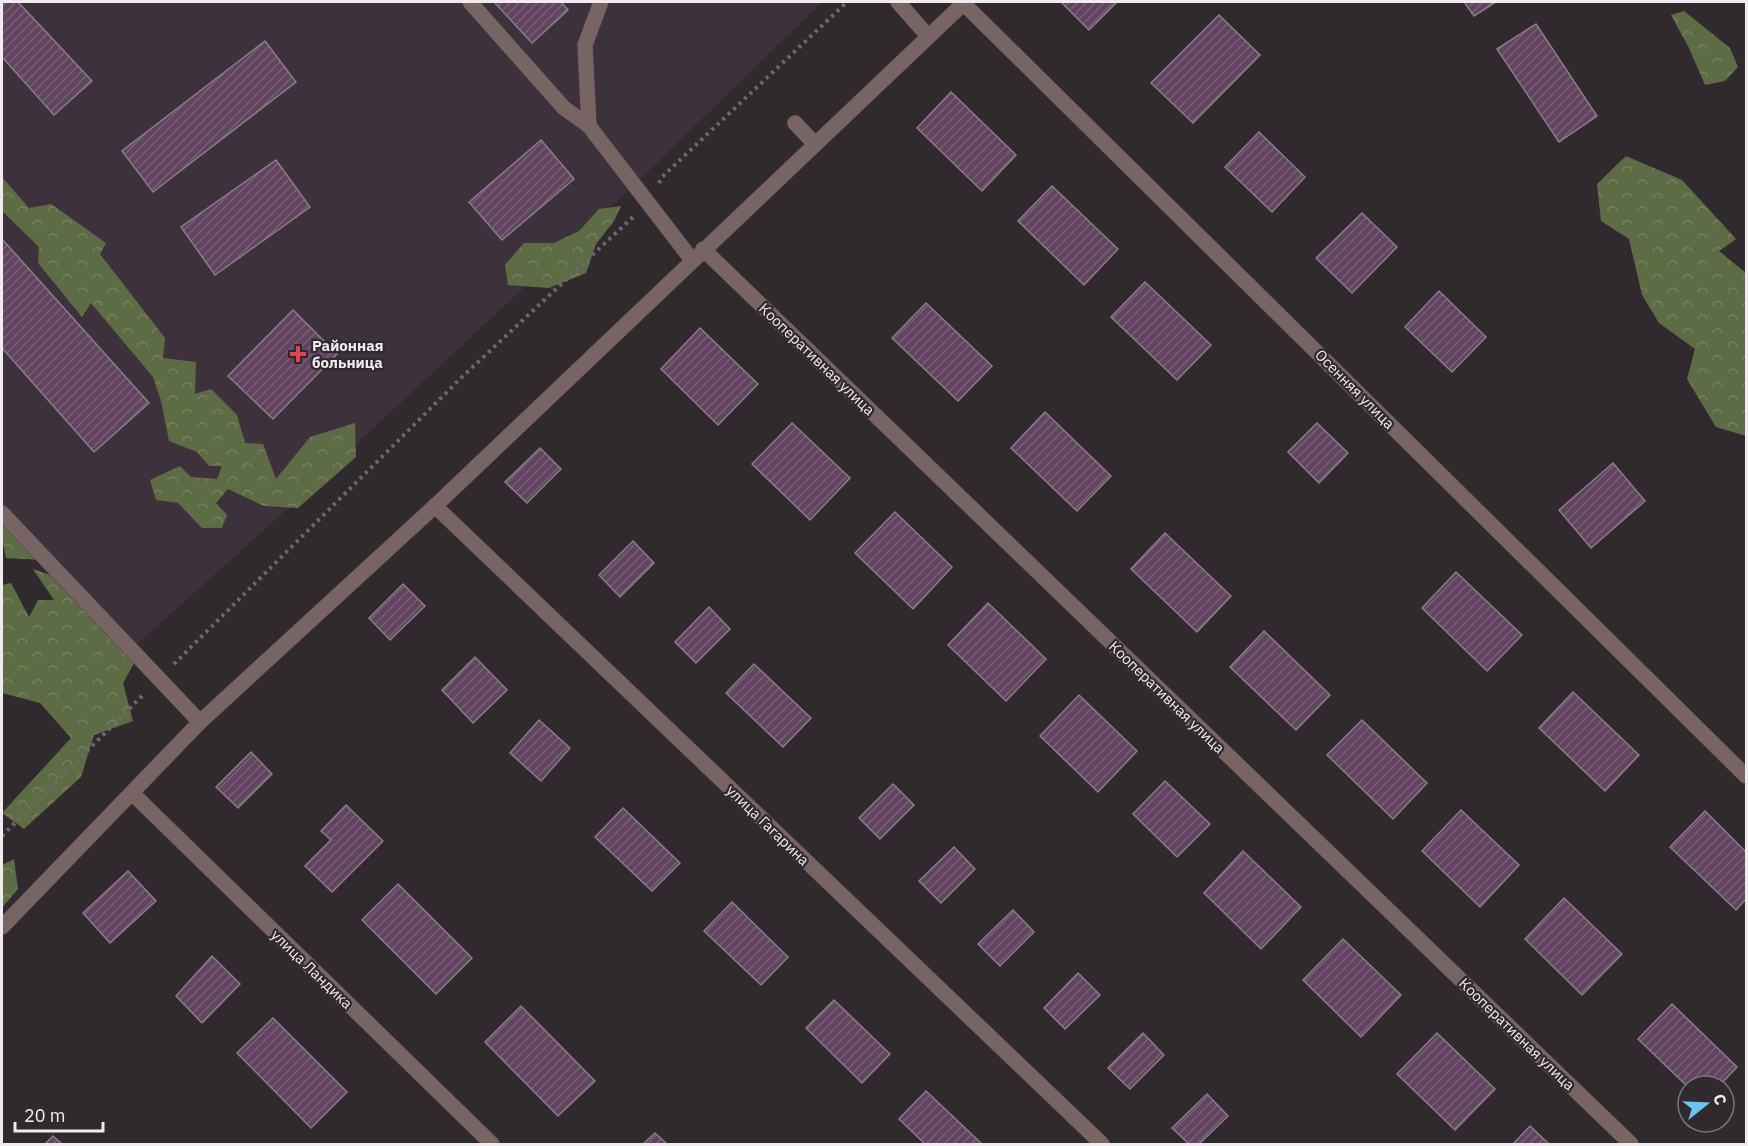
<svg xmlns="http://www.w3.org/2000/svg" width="1748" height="1146" viewBox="0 0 1748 1146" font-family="'IBM Plex Sans',sans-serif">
<defs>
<pattern id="forest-crowns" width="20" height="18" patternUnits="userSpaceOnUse" patternTransform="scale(1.5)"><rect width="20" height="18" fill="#5e6c45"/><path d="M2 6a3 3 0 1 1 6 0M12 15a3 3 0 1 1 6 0" fill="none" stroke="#758160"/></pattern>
<pattern id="building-hatch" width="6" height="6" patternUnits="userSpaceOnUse" patternTransform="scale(1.5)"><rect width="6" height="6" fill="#624360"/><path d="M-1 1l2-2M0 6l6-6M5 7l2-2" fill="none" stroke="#795e77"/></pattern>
</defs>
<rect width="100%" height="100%" fill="#302a2f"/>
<!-- built -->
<polygon fill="#3d323c" points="2,2 822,2 635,184 263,531 126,654 2,520"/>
<!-- forest -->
<g fill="url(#forest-crowns)">
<polygon points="1684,11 1730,48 1738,67 1725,81 1705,85 1689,48 1671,15"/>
<polygon points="1626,156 1682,180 1736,239 1719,251 1746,273 1746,436 1716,427 1687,379 1695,349 1659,323 1642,295 1629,239 1601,221 1597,184"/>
<polygon points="2,177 29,208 51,204 106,243 100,254 165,338 163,358 196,362 195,394 211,389 237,415 245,443 263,444 276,479 310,437 355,423 356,457 298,508 264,506 228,489 216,503 227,515 222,528 202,528 178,503 156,500 150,480 180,466 191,477 217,479 222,466 209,466 197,452 169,441 161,401 153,377 91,303 82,317 38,263 39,247 2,211"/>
<polygon points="621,206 614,221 596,244 586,273 549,288 508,285 505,265 524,243 554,243 579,231 599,209"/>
<polygon points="2,510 46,560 6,558 2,538"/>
<polygon points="33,569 71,582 136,660 123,683 133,721 94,735 81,777 24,829 2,813 71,738 40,703 2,693 2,585 11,583 29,617 38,600 54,600"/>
<polygon points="14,859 18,889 2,908 2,865"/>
</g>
<!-- building -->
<g fill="url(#building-hatch)" stroke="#867f86" stroke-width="1.5">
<polygon points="2,2 18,2 92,81 54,115 2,57"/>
<polygon points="494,2 561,2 568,10 532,43"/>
<polygon points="1061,2 1117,2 1089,30"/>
<polygon points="1464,2 1496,2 1474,16"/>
<polygon points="1219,15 1260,55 1193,123 1151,83"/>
<polygon points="1536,24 1597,116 1559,142 1497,49"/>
<polygon points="265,41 296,82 153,192 122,151"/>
<polygon points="951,92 1016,155 982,191 917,128"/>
<polygon points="1259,132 1305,177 1272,212 1225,167"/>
<polygon points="541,140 574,179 502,240 469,202"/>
<polygon points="276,160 310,207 215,275 181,227"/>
<polygon points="1052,186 1118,249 1084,285 1018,221"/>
<polygon points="1362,213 1397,247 1352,293 1316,258"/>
<polygon points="2,239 149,403 94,452 2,348"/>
<polygon points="1145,282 1211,345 1177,380 1111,317"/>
<polygon points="1439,291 1486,337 1452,372 1405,327"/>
<polygon points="926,303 992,366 958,401 892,338"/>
<polygon points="293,310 337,354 273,419 228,376"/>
<polygon points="700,328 758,384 718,425 661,369"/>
<polygon points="1045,412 1111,476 1077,511 1011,448"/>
<polygon points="792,423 850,478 810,520 752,464"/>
<polygon points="1317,423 1348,453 1319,483 1288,452"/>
<polygon points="540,448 561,469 527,503 505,482"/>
<polygon points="1613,463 1645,501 1591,548 1559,510"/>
<polygon points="895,512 952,567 913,609 855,553"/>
<polygon points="1165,533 1231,596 1197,632 1131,569"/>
<polygon points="633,541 654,563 620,597 599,575"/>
<polygon points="1456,572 1522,635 1487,671 1422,608"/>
<polygon points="403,584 425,606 390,640 369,618"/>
<polygon points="988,603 1046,659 1006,701 948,645"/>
<polygon points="709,607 730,629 696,663 675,642"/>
<polygon points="1264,631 1330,695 1296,730 1230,667"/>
<polygon points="475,657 507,690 473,723 442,690"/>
<polygon points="754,664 811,718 783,747 726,693"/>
<polygon points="1573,692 1639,755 1605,791 1539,728"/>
<polygon points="1079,695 1137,751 1098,792 1040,736"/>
<polygon points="539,720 570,748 541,781 510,753"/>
<polygon points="1362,720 1427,783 1393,819 1327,755"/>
<polygon points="251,752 272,774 238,808 216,787"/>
<polygon points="1165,781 1210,824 1177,857 1133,814"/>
<polygon points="893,784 914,805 880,839 859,818"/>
<polygon points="346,805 383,841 332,892 305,866 331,840 321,831"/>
<polygon points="623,808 680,863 652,891 595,837"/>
<polygon points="1461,810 1519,865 1480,907 1422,851"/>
<polygon points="1705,811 1746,852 1746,899 1736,910 1670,847"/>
<polygon points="954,847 975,869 941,903 919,881"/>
<polygon points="1243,851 1301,907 1261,949 1204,893"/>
<polygon points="128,871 156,901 110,943 83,913"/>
<polygon points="398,884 472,958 436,994 362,920"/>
<polygon points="1564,898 1622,954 1582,995 1525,939"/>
<polygon points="732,902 788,957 761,985 704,931"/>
<polygon points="1013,910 1034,932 1000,966 978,944"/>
<polygon points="1343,939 1401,995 1361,1037 1303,980"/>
<polygon points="212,956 240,984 202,1023 176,996"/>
<polygon points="1078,973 1100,995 1065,1029 1044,1008"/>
<polygon points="834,1000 890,1054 862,1083 806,1028"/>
<polygon points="1672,1004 1737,1067 1719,1086 1688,1087 1638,1039"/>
<polygon points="521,1006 595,1081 558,1116 485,1042"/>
<polygon points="273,1018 347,1092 311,1128 237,1053"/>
<polygon points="1143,1033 1164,1055 1130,1089 1108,1068"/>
<polygon points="1437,1033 1495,1089 1455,1130 1397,1074"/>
<polygon points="926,1091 982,1144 925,1144 899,1119"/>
<polygon points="1207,1094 1228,1116 1199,1144 1189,1144 1172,1128"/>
<polygon points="1530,1126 1549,1144 1513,1144"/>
<polygon points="655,1133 667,1144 643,1144"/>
<polygon points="53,1136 62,1144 45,1144"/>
</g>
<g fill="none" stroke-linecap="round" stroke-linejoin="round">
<!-- service casing -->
<g stroke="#4b454a" stroke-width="16">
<g id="service">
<polyline points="470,2 564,108 589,126"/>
<polyline points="601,2 585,45 589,126 692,260"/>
<polyline points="898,2 927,35"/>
<polyline points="795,123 814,143"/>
<polyline points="2,513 200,722"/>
</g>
</g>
<!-- minor casing -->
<g stroke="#4b454a" stroke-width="16">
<g id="minor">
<polyline points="963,3 1746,776"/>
<polyline points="703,249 1631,1144"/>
<polyline points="435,506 1102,1144"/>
<polyline points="133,794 492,1144"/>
</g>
</g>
<!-- tertiary casing -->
<g stroke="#4b454a" stroke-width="16">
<polyline id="tertiary" points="2,927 200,722 435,506 965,2"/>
</g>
<!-- path -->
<g stroke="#6e696d" stroke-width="4" stroke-dasharray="3 4.5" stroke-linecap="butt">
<polyline points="659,183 662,177 847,2"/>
<polyline points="174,664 461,378 633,217"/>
<polyline points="2,836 143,695"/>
</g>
<!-- service -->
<use href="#service" stroke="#796464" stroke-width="15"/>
<!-- minor -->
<use href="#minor" stroke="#796464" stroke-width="15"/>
<!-- tertiary -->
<use href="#tertiary" stroke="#796464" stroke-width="15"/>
</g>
<!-- markers -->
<path fill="#e0444e" stroke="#302a2f" stroke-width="2" d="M295 345h6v6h6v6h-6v6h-6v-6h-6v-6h6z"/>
<g text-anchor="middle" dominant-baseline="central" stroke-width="4.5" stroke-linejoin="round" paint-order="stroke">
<!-- poi labels -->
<g font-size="15" font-weight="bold" fill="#efebef" stroke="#302a2f" text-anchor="start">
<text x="312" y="345">Районная<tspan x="312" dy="17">больница</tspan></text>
</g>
<!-- street labels -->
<g font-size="15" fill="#efebef" stroke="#302a2f">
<text transform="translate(817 359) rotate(44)">Кооперативная улица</text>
<text transform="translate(1355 389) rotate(45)">Осенняя улица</text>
<text transform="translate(1167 697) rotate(44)">Кооперативная улица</text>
<text transform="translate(768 825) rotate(44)">улица Гагарина</text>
<text transform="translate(312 969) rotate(44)">улица Ландика</text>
<text transform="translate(1517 1034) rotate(44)">Кооперативная улица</text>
</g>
</g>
<!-- border -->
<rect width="1748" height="1146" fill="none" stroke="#efebef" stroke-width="6"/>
<!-- north arrow -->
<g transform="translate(1706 1104) rotate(72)"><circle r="28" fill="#302a2f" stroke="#7c777c" stroke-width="1.5"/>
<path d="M0-4.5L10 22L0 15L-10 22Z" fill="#6cc3f2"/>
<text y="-9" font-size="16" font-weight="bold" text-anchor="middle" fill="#efebef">С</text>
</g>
<!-- scale -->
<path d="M15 1122v9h88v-9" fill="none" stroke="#efebef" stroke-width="3"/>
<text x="24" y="1122" font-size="18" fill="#efebef" stroke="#302a2f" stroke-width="4.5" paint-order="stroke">20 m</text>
</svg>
